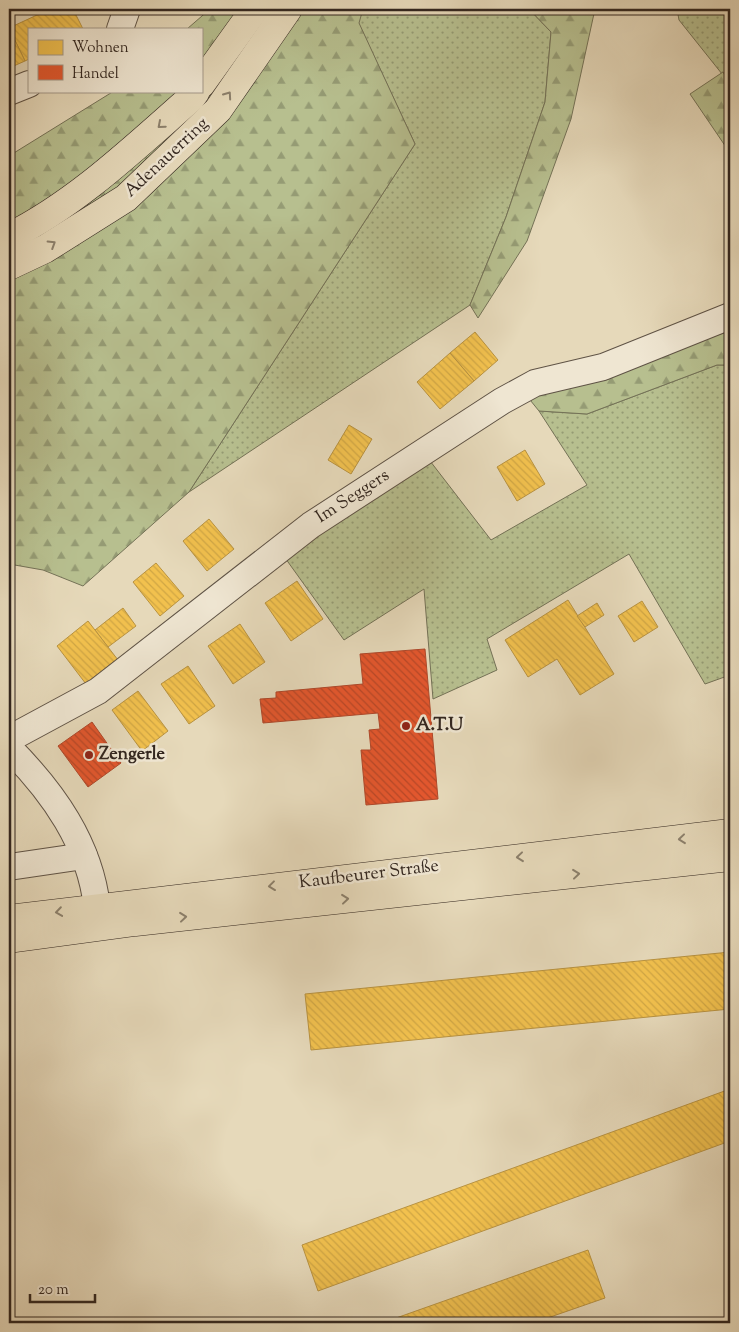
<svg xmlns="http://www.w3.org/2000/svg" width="739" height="1332" viewBox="0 0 739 1332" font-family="'Sorts Mill Goudy',serif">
<defs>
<pattern id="grass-dots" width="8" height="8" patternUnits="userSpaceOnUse" patternTransform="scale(1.25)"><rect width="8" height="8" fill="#b7bf8f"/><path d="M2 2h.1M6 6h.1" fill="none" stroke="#959b74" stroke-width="1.8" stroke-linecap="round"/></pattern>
<pattern id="forest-firs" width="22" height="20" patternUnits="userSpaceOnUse" patternTransform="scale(1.25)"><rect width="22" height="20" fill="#b7bf8f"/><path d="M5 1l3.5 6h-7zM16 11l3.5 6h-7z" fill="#959b74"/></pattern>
<pattern id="homes-back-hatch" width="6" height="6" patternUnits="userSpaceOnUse" patternTransform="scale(1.25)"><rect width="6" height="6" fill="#f2c14e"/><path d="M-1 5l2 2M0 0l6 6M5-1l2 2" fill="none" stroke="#d0a644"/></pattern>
<pattern id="shops-back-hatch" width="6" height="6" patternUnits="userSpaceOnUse" patternTransform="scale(1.25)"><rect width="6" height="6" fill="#e4572e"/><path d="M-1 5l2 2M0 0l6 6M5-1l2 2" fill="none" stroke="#b94827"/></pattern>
</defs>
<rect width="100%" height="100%" fill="#e6d9ba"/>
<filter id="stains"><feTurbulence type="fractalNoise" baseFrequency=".004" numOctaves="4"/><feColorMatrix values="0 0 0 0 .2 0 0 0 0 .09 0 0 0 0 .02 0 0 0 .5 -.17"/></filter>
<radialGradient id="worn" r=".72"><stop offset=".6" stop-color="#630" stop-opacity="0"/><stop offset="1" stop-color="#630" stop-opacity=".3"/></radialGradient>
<!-- grass -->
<g fill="url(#grass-dots)" stroke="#747257">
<polygon points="363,9 529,9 551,32 545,102 506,217 470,305 189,492 415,144 358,22"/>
<polygon points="677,9 730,9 730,84 679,20"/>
<polygon points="717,365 730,365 730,675 705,684 629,554 487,639 497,670 433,699 424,589 344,640 283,555 427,457 491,540 587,485 539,411 587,414"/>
</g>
<!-- forest -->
<g fill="url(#forest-firs)" stroke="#747257">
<polygon points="210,9 363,9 359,23 415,144 189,492 83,586 43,570 9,564 9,156 114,91 201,91 201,29 187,29"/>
<polygon points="529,9 595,9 571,119 527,241 478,318 470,305 506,217 545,102 551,32"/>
<polygon points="723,72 730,84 730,153 690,94"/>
<polygon points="730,331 730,365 717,365 587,414 539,411 526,395"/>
</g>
<!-- homes -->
<g fill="url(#homes-back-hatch)" stroke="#b89240">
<polygon points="50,9 73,9 83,29 29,29 29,59 25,61 9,28"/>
<polygon points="9,28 25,61 9,68"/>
<polygon points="475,332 498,360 474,381 450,353"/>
<polygon points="450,353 474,381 440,409 417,382"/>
<polygon points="349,425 372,439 351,474 328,460"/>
<polygon points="525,450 545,484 517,501 497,467"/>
<polygon points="209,519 234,549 207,571 183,541"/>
<polygon points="156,563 184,596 160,616 133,582"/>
<polygon points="297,581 323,619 291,641 265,603"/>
<polygon points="568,600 614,674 580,695 557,659 528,677 505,640"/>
<polygon points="642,601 658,627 634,642 618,616"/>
<polygon points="597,603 604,615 585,627 577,616"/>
<polygon points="123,608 136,626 108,647 95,630"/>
<polygon points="88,621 118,660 86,684 57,646"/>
<polygon points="240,624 265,662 233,684 208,646"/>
<polygon points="188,666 215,706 189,724 161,684"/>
<polygon points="138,691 168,731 142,751 112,710"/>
<polygon points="730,952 730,1009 311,1050 305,994"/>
<polygon points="730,1089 730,1141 318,1291 302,1245"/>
<polygon points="588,1250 605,1298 533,1323 382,1323"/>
</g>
<!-- shops -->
<g fill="url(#shops-back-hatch)" stroke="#af482a">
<polygon points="425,649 438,799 366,805 361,750 371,750 369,730 380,729 378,713 263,723 260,699 276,698 276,692 363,684 360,654"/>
<polygon points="92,722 121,763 88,787 58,746"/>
</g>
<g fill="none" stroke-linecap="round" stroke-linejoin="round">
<!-- minor casing -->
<g stroke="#5f5346" stroke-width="28">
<g id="minor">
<polyline points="120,29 127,9"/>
<polyline points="9,92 29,84"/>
<polyline points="9,739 98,691 311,525 502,401 535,383 603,367 730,316"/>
<path d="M9,748C53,792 90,844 97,907"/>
<polyline points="9,867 84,856"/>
</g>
</g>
<!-- major casing -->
<g stroke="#32261f" stroke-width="29">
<g id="major">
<polyline points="201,84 255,9"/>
<path d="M9,237C77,203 134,148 191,98L196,91"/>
<polyline points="9,266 45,249 126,198 218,110 288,9"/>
<polyline points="9,919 730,833"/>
<polyline points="9,939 135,922 730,857"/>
</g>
</g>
<!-- minor -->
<use href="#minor" stroke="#efe6d2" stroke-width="26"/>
<!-- major -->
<use href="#major" stroke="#e6d9ba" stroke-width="28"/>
</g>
<!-- one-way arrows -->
<defs><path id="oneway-chevron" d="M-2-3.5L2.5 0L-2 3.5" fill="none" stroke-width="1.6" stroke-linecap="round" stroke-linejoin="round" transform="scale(1.25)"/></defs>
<g stroke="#8c806c">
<use href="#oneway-chevron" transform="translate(228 95) rotate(-55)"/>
<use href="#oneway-chevron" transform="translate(161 125) rotate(139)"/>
<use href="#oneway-chevron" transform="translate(52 244) rotate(-32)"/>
<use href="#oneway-chevron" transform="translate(682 839) rotate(174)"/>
<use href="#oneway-chevron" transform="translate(520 857) rotate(174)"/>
<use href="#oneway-chevron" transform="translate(576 874) rotate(-6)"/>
<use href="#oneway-chevron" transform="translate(272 886) rotate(173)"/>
<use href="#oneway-chevron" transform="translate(345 899) rotate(-6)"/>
<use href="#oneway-chevron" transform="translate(59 912) rotate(172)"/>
<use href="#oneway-chevron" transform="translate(183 917) rotate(-6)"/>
</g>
<!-- markers -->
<g fill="#8f2418" stroke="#efe6d2" stroke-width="2">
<circle cx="406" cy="726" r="5"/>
<circle cx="89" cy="755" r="5"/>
</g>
<g text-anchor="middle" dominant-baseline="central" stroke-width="5" stroke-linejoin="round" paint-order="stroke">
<!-- street labels -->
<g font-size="18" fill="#32261f" stroke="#efe6d2">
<text transform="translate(167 158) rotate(-43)">Adenauerring</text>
<text transform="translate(353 497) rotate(-33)">Im Seggers</text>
<text transform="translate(369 875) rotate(-7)">Kaufbeurer Straße</text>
</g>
<!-- poi labels -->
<g font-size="18" font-weight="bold" fill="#32261f" stroke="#efe6d2" text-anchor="start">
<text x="416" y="726">A.T.U</text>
<text x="99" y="755">Zengerle</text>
</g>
</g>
<!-- margin -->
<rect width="739" height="1332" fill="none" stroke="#e6d9ba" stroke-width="30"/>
<rect x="10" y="10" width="719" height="1312" fill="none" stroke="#32261f" stroke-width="2.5"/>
<rect x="15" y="15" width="709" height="1302" fill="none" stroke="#32261f"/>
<!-- legend -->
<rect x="28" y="28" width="175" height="65" fill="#efe6d2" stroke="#a3998a"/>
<rect x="38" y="40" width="25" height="15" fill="#f2c14e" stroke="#a3998a"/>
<text x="72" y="52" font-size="15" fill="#32261f">Wohnen</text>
<rect x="38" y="65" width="25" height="15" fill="#e4572e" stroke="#a3998a"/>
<text x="72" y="78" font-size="15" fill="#32261f">Handel</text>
<!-- scale -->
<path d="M30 1294v8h65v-8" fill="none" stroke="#32261f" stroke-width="2.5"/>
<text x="38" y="1294" font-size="15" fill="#32261f" stroke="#efe6d2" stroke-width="4" paint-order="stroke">20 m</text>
<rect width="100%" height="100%" filter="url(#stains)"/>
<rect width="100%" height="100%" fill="url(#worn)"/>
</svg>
